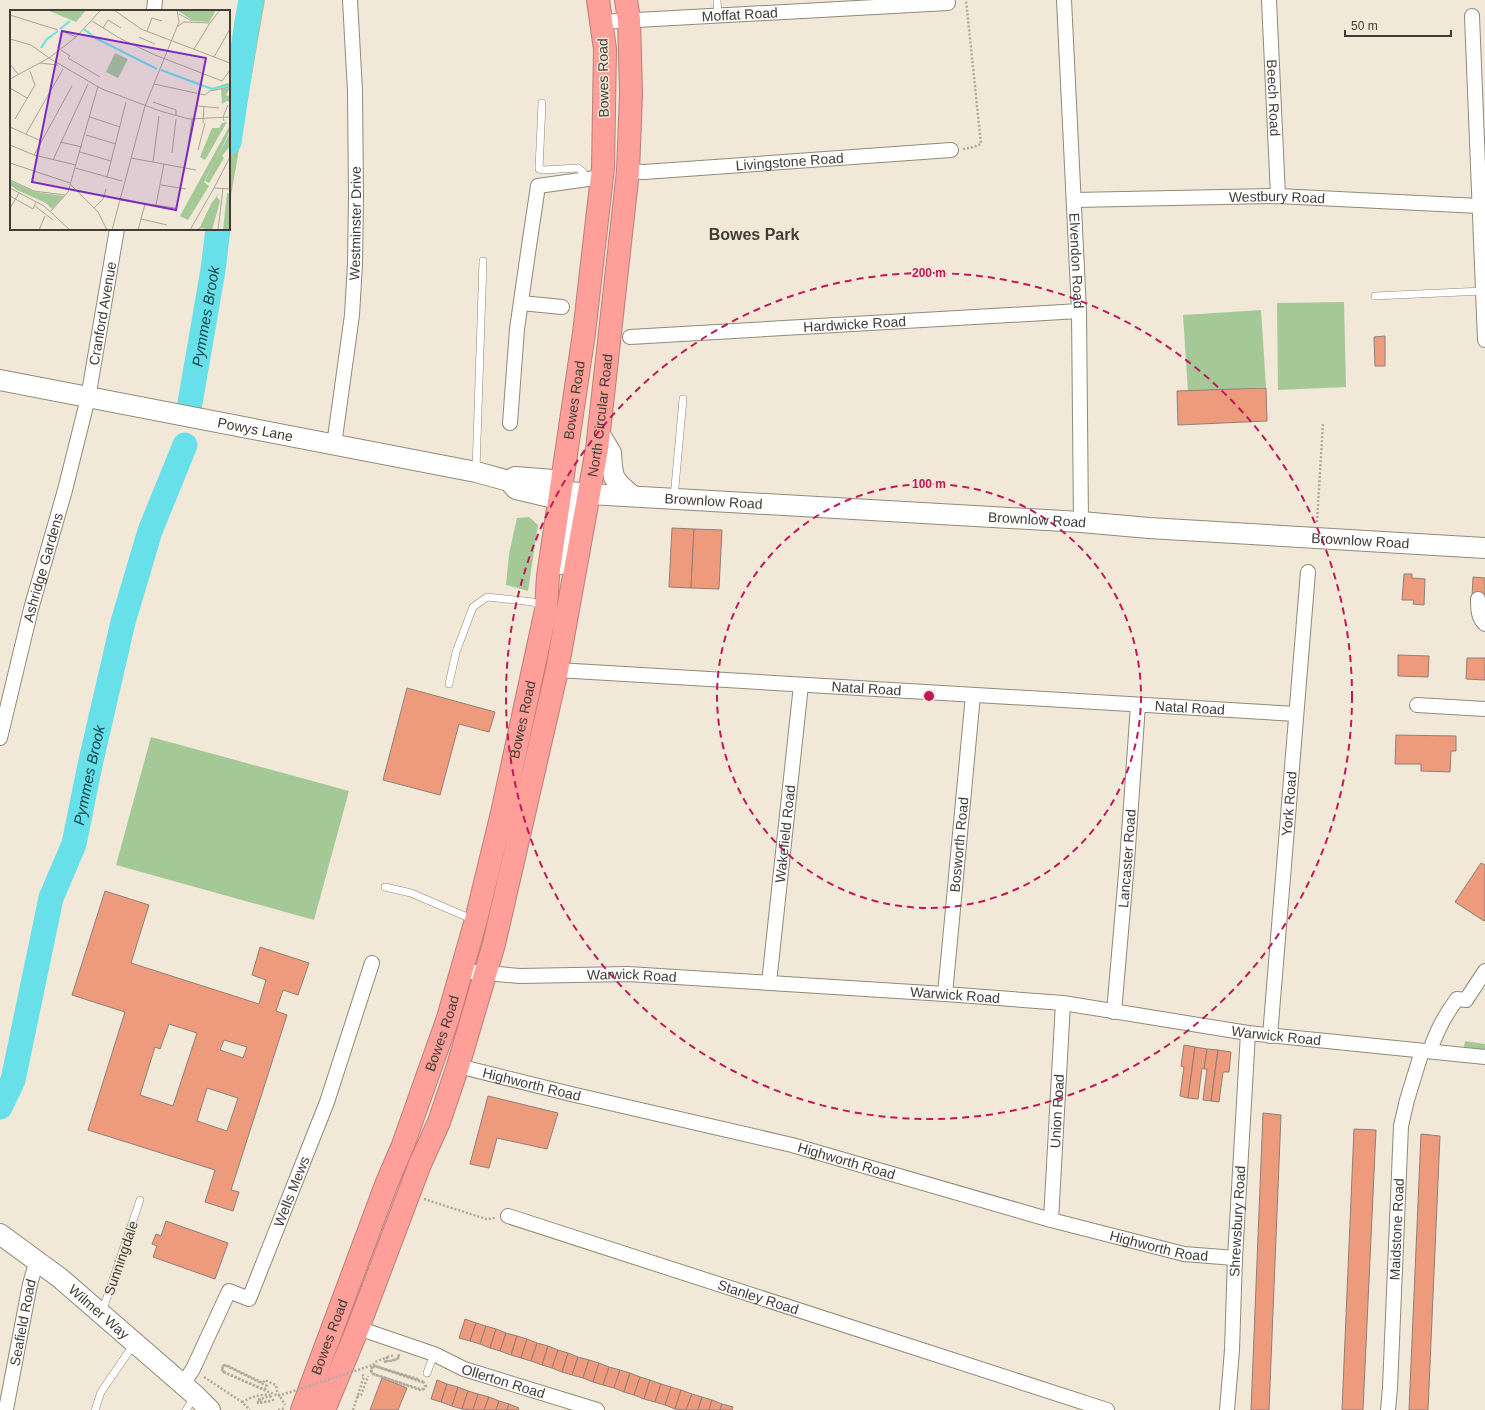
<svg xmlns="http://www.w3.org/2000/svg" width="1485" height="1410" viewBox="0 0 1485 1410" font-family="Arial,sans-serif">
<rect width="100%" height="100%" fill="#f2e8d8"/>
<!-- green -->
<g fill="#a5c996">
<polygon points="248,0 265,0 229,207 229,107"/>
<polygon points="213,229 225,229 211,310 202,309"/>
<polygon points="1344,302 1346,387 1278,390 1277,303"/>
<polygon points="1261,310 1266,387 1188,392 1183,315"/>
<polygon points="529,517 538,525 528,591 506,585 509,554 517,518"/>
<polygon points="151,737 349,791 314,920 116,865"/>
<polygon points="1465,1041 1485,1044 1485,1050 1464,1047"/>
</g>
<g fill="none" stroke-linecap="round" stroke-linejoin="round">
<!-- river -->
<g stroke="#67e0e9" stroke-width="25">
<polyline points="229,142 247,22 251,0"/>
<path id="s1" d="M190,403L213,270L218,229"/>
<path id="s2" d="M0,1107L13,1080L51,898L74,844L90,765L123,622L150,531L185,445"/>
</g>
</g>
<!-- building -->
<g fill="#ee9b7d" stroke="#907f78" fill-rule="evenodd">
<polygon points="1385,336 1385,366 1375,366 1374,337"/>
<polygon points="1266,388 1267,421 1178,425 1177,391"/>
<polygon points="672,528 694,529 691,588 669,587"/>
<polygon points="694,529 722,530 719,589 691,588"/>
<polygon points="1404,574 1412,574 1412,578 1425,579 1424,605 1413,604 1414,600 1402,600"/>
<polygon points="1473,577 1485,578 1485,597 1472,597"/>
<polygon points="1398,655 1429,656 1428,677 1398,676"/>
<polygon points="1467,658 1485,658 1485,680 1466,679"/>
<polygon points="407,688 495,712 489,732 459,724 440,795 383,780"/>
<polygon points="1396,735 1456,736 1456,751 1451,751 1450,772 1421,771 1421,764 1395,764"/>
<polygon points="1481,863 1485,865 1485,920 1484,921 1455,902"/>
<path d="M105,891L149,905L131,963L259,1004L266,980L252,975L260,947L309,963L298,995L283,990L276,1011L287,1015L231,1190L239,1192L233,1211L205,1202L215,1170L88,1130L125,1012L72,995ZM169,1024L197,1033L173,1106L140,1095L155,1047L160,1049ZM224,1040L247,1047L243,1058L220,1050ZM207,1088L238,1098L227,1131L197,1121Z"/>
<polygon points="1184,1045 1195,1047 1188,1098 1180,1096 1184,1067 1181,1066"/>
<polygon points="1195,1047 1207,1049 1204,1069 1202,1068 1198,1099 1188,1098"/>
<polygon points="1207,1049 1218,1050 1211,1101 1203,1100 1207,1069 1204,1069"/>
<polygon points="1218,1050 1231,1052 1229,1072 1223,1072 1219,1102 1211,1101"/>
<polygon points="488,1096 558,1113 547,1149 497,1138 489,1168 470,1164"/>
<polygon points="1263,1113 1281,1115 1269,1410 1251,1410"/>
<polygon points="1354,1129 1376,1130 1363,1410 1342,1410"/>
<polygon points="1421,1134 1440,1136 1428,1410 1409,1410"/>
<polygon points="166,1221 228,1243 215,1279 153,1257 157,1246 152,1244 156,1234 161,1236"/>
<polygon points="465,1319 476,1323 470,1341 459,1338"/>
<polygon points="476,1323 486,1326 480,1344 470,1341"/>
<polygon points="486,1326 496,1329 490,1348 480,1344"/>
<polygon points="496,1329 506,1333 500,1351 490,1348"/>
<polygon points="506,1333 517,1336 511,1355 500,1351"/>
<polygon points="517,1336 527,1339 521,1358 511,1355"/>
<polygon points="527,1339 537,1343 531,1361 521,1358"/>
<polygon points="537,1343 548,1346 542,1365 531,1361"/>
<polygon points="548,1346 558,1350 552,1368 542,1365"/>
<polygon points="558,1350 568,1353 562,1372 552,1368"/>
<polygon points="568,1353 578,1357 572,1375 562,1372"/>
<polygon points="578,1357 589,1360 583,1378 572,1375"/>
<polygon points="589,1360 599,1363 593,1382 583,1378"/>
<polygon points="599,1363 609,1367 603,1385 593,1382"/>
<polygon points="609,1367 620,1370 614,1388 603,1385"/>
<polygon points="620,1370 630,1373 624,1392 614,1388"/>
<polygon points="630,1373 640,1377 634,1395 624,1392"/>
<polygon points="640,1377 650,1380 644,1399 634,1395"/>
<polygon points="382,1378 407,1388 398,1410 370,1410"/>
<polygon points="437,1380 447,1384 441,1402 431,1399"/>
<polygon points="650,1380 661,1384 655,1402 644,1399"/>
<polygon points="447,1384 458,1387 452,1406 441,1402"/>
<polygon points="661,1384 671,1387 665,1405 655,1402"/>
<polygon points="458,1387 468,1391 462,1409 452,1406"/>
<polygon points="671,1387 681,1390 675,1409 665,1405"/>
<polygon points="681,1390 692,1394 686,1410 675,1409"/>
<polygon points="468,1391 478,1394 473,1410 462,1409"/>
<polygon points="478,1394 489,1397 484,1410 473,1410"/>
<polygon points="692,1394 702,1397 698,1410 686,1410"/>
<polygon points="489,1397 499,1401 496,1410 484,1410"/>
<polygon points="702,1397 712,1400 709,1410 698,1410"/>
<polygon points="712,1400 722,1404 720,1410 709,1410"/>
<polygon points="499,1401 509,1404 507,1410 496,1410"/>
<polygon points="509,1404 519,1408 518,1410 507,1410"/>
<polygon points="722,1404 733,1407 732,1410 720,1410"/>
</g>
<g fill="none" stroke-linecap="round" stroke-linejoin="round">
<!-- lane casing -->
<g stroke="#91897a" stroke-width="8">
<g id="lane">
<polyline points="717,0 718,16"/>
<polyline points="542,103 539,169 543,170 578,168 583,172 586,179"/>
<polyline points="1375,296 1483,291"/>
<polyline points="476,470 483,261"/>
<polyline points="674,498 683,399"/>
<polyline points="449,684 456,652 473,607 487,597 533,602 542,607"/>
<polyline points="385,887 411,893 474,920"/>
<polyline points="102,1312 140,1200"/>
<polyline points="427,1373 434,1354"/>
<polyline points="95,1410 101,1392 134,1344"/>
<polyline points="186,1410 194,1397"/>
</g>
</g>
<!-- street casing -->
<g stroke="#91897a" stroke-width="16">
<g id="street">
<path id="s3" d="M1064,0L1079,311L1081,522"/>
<path id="s4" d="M1269,0L1278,196"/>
<polyline points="154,11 155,0"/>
<polyline points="1472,16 1485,340"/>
<path id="s5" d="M601,22L948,3"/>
<path id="s6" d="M628,171L644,172L951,150"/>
<path id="s7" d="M1074,200L1278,196L1479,206"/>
<polyline points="521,303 562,307"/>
<path id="s8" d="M630,337L1079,311"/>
<polyline points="510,423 517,329 529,246 538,186 602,177"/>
<path id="s9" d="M334,445L352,315L355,264L356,197L355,91L350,0"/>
<path d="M1478,599C1478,608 1478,618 1485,624"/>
<path id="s10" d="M557,670L1296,714"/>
<polyline points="1417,705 1485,709"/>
<path id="s11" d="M0,738L31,609L65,490L88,398L117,229"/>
<path id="s12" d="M462,971L520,976L628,974L945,994L1063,1003L1248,1033L1485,1057"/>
<path id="s13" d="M769,983L801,685"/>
<path id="s14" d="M945,994L973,695"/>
<path id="s15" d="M1114,1012L1127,862L1138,705"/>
<path id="s16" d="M1270,1036L1308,572"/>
<path d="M1430,1051C1436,1032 1445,1015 1457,999L1466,1000L1485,971"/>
<path id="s17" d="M458,1066L571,1094L792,1145L1051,1220L1184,1254L1235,1258"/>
<path id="s18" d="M508,1216L1107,1410"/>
<path id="s19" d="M1051,1220L1063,1003"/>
<path id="s20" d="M358,1328L434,1354L464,1369L597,1410"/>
<path id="s21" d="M183,1384L193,1369L229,1291L249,1299L327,1102L372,963"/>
<path id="s22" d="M6,1409L30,1284L37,1260"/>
<path id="s23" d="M1227,1410L1232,1350L1235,1258L1248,1033"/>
<path id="s24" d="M1388,1410L1390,1388L1401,1126L1407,1100L1422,1051"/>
</g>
</g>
<!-- secondary casing -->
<g stroke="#91897a" stroke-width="22">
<g id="secondary">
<path id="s25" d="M0,380L476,472L509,481L516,489L550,497L561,491L589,494L1081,522L1149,528L1485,548"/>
<polyline points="599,433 611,453 612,467 614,477 620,485 631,495"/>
<polyline points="509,481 515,477 553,480 561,491"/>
<polyline points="560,564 570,506 574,499 589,494"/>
<path id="s26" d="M0,1234L60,1278L195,1395L210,1410"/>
</g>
</g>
<!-- highway casing -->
<g stroke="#bc7d77" stroke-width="24">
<g id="highway">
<path id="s27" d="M302,1410L386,1185L403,1145L448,1018L476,920L502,813L546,610L548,576L584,333L603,168L605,49L598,0"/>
<path id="s28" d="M324,1410L358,1328L420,1164L439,1122L458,1066L494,944L557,670L597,449L628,171L631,94L629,20L626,0"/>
</g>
</g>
<!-- path -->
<g stroke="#b0a99c" stroke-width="2.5" stroke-dasharray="2 2" stroke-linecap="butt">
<polyline points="963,149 974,147 981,144 966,0"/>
<polyline points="1317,522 1323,423"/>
<polyline points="424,1199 486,1219 496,1218"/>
<polyline points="387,1357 394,1355"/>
<polyline points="384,1362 397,1359 399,1356"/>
<polyline points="373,1365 375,1362 388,1357"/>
<polyline points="224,1372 222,1370 223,1366 226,1365 263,1383 265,1380 276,1385 277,1391 285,1405"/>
<polyline points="204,1377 242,1402 250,1410"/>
<polyline points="418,1379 375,1366 372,1367 371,1371 374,1374 420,1390 424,1389 426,1386 425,1383"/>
<polygon points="270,1396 273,1400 271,1401 259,1403 257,1400"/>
<polyline points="357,1397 361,1395 368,1376"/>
<path d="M242,1402C251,1397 260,1394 270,1395"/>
<polyline points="278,1410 285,1408"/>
<polyline points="353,1410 364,1376 361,1374"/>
</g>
<!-- lane -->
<use href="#lane" stroke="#fff" stroke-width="7"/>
<!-- street -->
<use href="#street" stroke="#fff" stroke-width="14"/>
<!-- secondary -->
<use href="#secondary" stroke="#fff" stroke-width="20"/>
<!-- highway -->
<use href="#highway" stroke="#fe9f9a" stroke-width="22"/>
<!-- path-bridge -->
<g stroke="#b0a99c" stroke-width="2.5" stroke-dasharray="2 2" stroke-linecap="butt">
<path d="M387,1357L386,1361C390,1362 397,1360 400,1356L396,1354"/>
<polyline points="224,1372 263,1389 265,1389 267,1386 225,1365 223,1366 222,1370 223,1372 278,1396 373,1365 375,1366 424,1383 425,1386 423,1389 420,1389 373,1374 371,1371 372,1368 375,1366 424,1382"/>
<polyline points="261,1399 258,1401 258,1403 270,1401"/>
</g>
</g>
<!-- distance rings -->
<g fill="none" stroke="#c2185b" stroke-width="2" stroke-dasharray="7 5">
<circle cx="929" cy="696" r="212"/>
<circle cx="929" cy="696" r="423"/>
</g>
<g text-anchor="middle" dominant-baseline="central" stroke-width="3" stroke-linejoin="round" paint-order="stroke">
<!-- street labels -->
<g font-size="14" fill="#403d36" stroke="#f2e8d8">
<text stroke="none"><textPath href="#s5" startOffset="139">Moffat Road</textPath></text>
<text transform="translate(603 78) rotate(-91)">Bowes Road</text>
<text stroke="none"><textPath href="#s4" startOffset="98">Beech Road</textPath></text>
<text stroke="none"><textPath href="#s6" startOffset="162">Livingstone Road</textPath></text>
<text stroke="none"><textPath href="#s7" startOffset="203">Westbury Road</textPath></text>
<text stroke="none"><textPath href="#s9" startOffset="223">Westminster Drive</textPath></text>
<text stroke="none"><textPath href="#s3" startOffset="261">Elvendon Road</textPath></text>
<text stroke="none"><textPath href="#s11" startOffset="437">Cranford Avenue</textPath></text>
<text stroke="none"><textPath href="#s8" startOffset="225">Hardwicke Road</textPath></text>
<text stroke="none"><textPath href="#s27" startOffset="1050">Bowes Road</textPath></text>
<text stroke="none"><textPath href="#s28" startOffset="1036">North Circular Road</textPath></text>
<text stroke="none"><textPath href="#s25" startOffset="260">Powys Lane</textPath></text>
<text stroke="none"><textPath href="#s25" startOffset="730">Brownlow Road</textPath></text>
<text stroke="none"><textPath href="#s25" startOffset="1054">Brownlow Road</textPath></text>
<text stroke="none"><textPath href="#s25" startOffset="1378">Brownlow Road</textPath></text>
<text stroke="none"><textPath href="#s11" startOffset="176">Ashridge Gardens</textPath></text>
<text stroke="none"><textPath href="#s10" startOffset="310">Natal Road</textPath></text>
<text stroke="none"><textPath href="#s10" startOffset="634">Natal Road</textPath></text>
<text stroke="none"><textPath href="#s27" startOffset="726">Bowes Road</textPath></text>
<text stroke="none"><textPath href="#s16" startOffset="233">York Road</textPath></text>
<text stroke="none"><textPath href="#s13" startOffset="150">Wakefield Road</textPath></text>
<text stroke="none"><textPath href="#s14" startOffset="150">Bosworth Road</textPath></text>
<text stroke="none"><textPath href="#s15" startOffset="154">Lancaster Road</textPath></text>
<text stroke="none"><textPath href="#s12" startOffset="170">Warwick Road</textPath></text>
<text stroke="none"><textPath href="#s12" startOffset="494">Warwick Road</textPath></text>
<text stroke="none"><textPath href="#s27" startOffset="402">Bowes Road</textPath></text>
<text stroke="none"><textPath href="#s12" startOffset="818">Warwick Road</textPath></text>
<text stroke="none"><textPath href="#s17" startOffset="76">Highworth Road</textPath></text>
<text stroke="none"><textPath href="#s19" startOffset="109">Union Road</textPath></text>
<text stroke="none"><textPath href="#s17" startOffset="400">Highworth Road</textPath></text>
<text stroke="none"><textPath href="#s21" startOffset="241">Wells Mews</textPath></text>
<text stroke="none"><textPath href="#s23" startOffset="189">Shrewsbury Road</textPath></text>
<text stroke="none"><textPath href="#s24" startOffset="181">Maidstone Road</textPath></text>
<text stroke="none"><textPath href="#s17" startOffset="724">Highworth Road</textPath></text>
<text transform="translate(121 1258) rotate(-71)">Sunningdale</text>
<text stroke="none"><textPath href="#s18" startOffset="263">Stanley Road</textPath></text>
<text stroke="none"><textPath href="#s26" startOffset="126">Wilmer Way</textPath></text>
<text stroke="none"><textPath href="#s22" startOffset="88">Seafield Road</textPath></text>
<text stroke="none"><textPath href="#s27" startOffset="78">Bowes Road</textPath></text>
<text stroke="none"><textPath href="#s20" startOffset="155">Ollerton Road</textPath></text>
</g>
<!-- water labels -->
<g font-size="15" font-style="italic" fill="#0a4347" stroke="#f2e8d8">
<text stroke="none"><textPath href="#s1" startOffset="88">Pymmes Brook</textPath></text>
<text stroke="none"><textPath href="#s2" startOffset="345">Pymmes Brook</textPath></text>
</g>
<!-- quarter labels -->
<g font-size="16" font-weight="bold" fill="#403d36" stroke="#f2e8d8">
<text x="754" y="234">Bowes Park</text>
</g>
</g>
<!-- overview -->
<g transform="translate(10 10)">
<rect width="220" height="220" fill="#f2e8d8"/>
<path d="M37,0H76L66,12ZM167,0H206L199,12L183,11ZM105,43L118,49L108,68L96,62ZM160,64L202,78L218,73L220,75L202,80ZM220,78L216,85L220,87V92L217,91L212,94L211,79ZM217,112L195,150L190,147L202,118H209L212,113ZM220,115V121L206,149L220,123V136L212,146L214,148L199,173L195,171L205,149L194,172L199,176L178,210L170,206ZM0,171L26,182L54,186L42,199L36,193L7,180L0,175ZM209,183L207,187L210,191L202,220L191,218L189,220H186L190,217L201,194ZM217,183L220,184V220H213Z" fill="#a5c996"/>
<path fill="none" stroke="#67e0e9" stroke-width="2" d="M50,19L60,11M74,19L85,28L147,59M31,38L37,29L48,21M151,60L202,79L220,75"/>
<path fill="none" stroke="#aba497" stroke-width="1" d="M104,0L131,19L220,53M169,4L182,11M0,5L48,20M82,11L111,29L145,45L212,71L220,60M168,16L174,12L200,13L210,0M93,18L98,10L111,18M52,21L66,27M137,21L142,8L152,11M129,27L145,34M0,29L21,35L39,48L66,27L91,0M184,39L200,13M51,40L60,46L58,48L90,67M204,47L220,19M30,53L48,55M0,54L8,64M0,69L39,48L92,79L150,101L179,109L220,107M144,74L195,85L200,81L220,77M0,78L17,88M143,92L166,100V106M135,96L169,12L167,0M188,96L209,98M80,107L110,117M5,109L25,75L20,61M214,111L213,107L218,95M193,113L194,97M0,117L31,131M16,124L53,59M76,125L106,134M50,132L72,137M0,135L24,145L66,155M188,140L195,113M70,142L101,151M162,143L166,109M24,145L62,76M177,145L182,109M121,148L186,160M43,150L78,74M143,152L149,106M0,153L60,173M65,158L112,171M97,167L116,92M0,170L24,181L55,185M60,174L88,202L97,220M151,175L176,179M0,178L34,196L60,220M204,178L220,147M0,186L23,199L26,192M110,190L165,198M146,195L154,154M25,196L43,210M0,198L9,183M84,198L93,189L96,179M41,201L58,182L88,76M131,209L157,215M29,220L35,206M102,220L135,96M128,220L135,194M180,220L204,178L220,179M208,220L213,178"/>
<path fill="#7b2cbf" fill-opacity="0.15" stroke="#7b2cbf" stroke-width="2" d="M52,21L196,48L166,200L22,172Z"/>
<rect width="220" height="220" fill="none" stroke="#403d36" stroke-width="2"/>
</g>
<circle cx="929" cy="696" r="6" fill="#c2185b" stroke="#f2e8d8" stroke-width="2"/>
<g font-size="12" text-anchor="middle" font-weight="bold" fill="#c2185b" stroke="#f2e8d8" stroke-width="3" stroke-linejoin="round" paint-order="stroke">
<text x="929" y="277">200 m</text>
<text x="929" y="488">100 m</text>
</g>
<!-- scale -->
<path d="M1345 30v6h106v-6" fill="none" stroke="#403d36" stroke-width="2"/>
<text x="1351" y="30" font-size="12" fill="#403d36" stroke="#f2e8d8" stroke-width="3" paint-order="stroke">50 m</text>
</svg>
